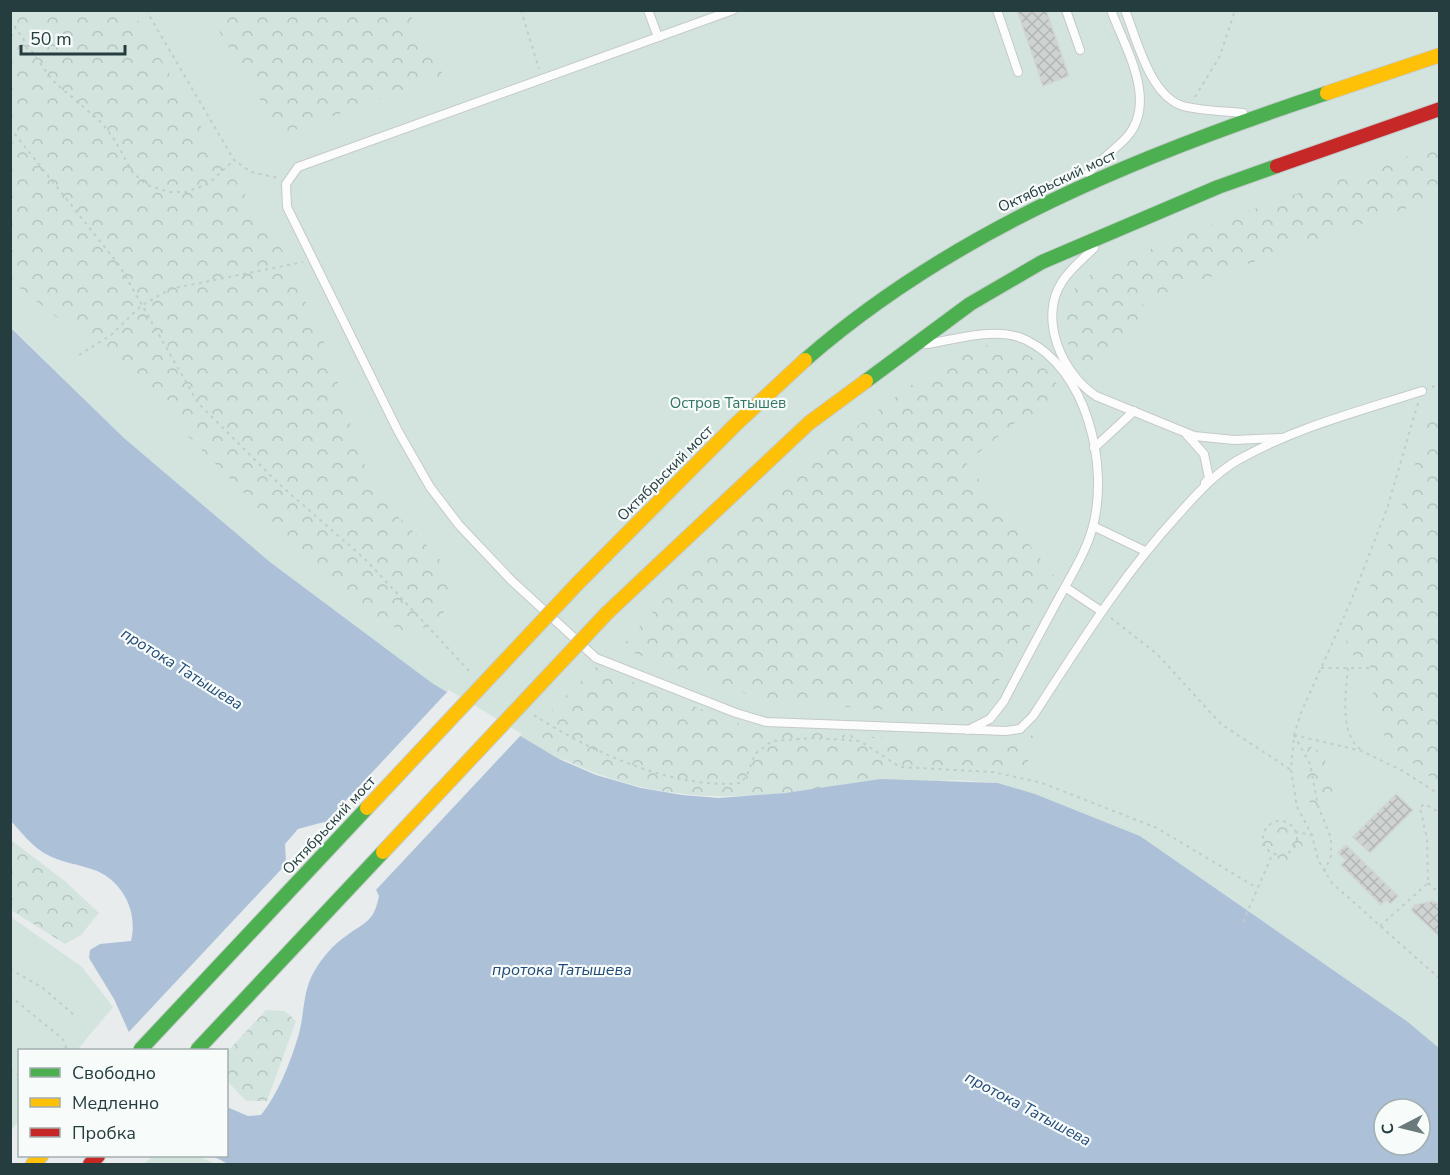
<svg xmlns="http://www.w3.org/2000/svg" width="1450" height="1175" viewBox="0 0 1450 1175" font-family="'Nunito Sans',sans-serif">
<defs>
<pattern id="forest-crowns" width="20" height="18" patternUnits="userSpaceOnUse" patternTransform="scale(1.5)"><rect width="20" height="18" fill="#d3e4df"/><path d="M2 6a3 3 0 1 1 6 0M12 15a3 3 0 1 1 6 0" fill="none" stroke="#b5c4c0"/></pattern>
<pattern id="building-cross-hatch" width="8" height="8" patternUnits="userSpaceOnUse" patternTransform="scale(1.5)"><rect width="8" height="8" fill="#cfd4d3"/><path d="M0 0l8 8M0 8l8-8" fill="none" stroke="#b2b7b6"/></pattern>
</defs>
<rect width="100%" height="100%" fill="#e8ecec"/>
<!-- grass -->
<g fill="#d3e4df">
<polygon points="10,11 1439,11 1439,1048 1408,1022 1140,836 1035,794 998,783 956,780 834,787 559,759 432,683 270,562 124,438 11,327"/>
<polygon points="11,917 82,967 113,1007 77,1050 20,1050 19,1120 11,1131"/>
<polygon points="153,1156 198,1156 215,1164 144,1164"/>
</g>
<!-- forest -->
<g fill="url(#forest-crowns)">
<polygon points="10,11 132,11 214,148 281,248 329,353 356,443 369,475 391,510 436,554 447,570 454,592 441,617 427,627 404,631 359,612 167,414 69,327 11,281"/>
<polygon points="207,11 408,11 444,76 281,135"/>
<path d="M1439,145V197L1142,301L1149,323L1086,376C1067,348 1053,318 1075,288C1085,273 1110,267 1126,260C1227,214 1335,182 1439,145Z"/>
<path d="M996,344C1029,348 1052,370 1065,399L1038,419L1028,412L966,463L1057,580L985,704L974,712L958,716L763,700L620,648C700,557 792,474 889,402C920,379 956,347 996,344Z"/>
<polygon points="1439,400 1440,400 1439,784 1387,742 1375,713 1370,666 1362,659 1351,654 1346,641 1392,536 1435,401"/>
<path d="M595,667L736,723L799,732L1002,745L1014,744L1035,734C1032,748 1034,760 1020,767L913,765L892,770L881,779C743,802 650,813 524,738Z"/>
<polygon points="1304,744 1328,755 1320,774 1336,782 1319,821 1305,792"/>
<path d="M1286,816C1301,823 1300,832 1303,846L1299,845L1291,864L1253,848L1268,820Z"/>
<polygon points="11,840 66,882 99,913 81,935 65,944 11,910"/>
<polygon points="266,1010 285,1011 296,1021 267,1101 246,1101 227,1081 227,1052"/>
</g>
<!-- water -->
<path fill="#acc1d8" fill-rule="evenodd" d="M10,327L124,438L270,562L432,683L559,759L596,775L641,788L682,795L719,798L785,793L881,779L998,783L1035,794L1140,836L1408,1022L1439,1048V1164H228L213,1156H226L227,1107L248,1116L261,1115C278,1094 290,1063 298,1037C305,1014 302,991 315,970C322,958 334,944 346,936C365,922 374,922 379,896L351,838L324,822L298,829L285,844L287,878L137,1050L114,999L89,958L90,950L100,944L131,941C138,913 124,883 97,871C80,864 60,863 44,853C31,845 21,832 11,821ZM1384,1109H1420V1145H1384Z"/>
<!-- pier -->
<g fill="#e8ecec">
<polygon points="449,690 522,734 374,892 349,840 323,825"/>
<polygon points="289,861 290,879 177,1012 179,1050 134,1050 127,1034"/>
</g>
<!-- building -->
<g fill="url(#building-cross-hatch)" stroke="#d1d5d5" stroke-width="1.5">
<polygon points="1017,10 1046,10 1069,76 1043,86"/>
<polygon points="1396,794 1413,810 1370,853 1353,837"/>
<polygon points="1346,845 1398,896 1390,904 1386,899 1381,905 1341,865 1346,860 1338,853"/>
<polygon points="1434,901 1440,906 1440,937 1411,910 1415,905"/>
</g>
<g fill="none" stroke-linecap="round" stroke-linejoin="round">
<!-- lane casing -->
<g stroke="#c5c9c9" stroke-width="10">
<g id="lane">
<polyline points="648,10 658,37"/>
<path d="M733,10L298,167L286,184L287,207L398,431L430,487L459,525L511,580L596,658L736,713L766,722L1006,731L1020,729L1033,716C1078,647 1121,577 1177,516C1196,495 1214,474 1238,460C1294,428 1360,411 1422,391"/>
<polyline points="997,10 1018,72"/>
<polyline points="1066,10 1080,50"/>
<path d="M1125,10C1137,40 1150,96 1183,106C1202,111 1224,111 1243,113"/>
<path d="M1088,173C1100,161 1114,150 1126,138C1159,102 1125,48 1111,10"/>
<path d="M1094,248C1083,259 1070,269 1062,282C1038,318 1062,374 1096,396L1194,436L1234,440L1280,438"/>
<path d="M927,344C957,339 998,326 1026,340C1087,369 1109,465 1093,526C1087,550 1072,574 1060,596C1041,631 1022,666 1004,701L990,719L968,730"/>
<polyline points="1187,435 1204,454 1209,478 1205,483"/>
<polyline points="1094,448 1134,411"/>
<polyline points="1093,526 1145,551"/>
<polyline points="1065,587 1101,611"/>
</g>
</g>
<!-- fast casing -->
<g stroke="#c3caca" stroke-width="16">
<g id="fast">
<path d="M805,360C955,229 1140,155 1327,93"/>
<polyline points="866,381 970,304 1042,262 1218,187 1277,166"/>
</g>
</g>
<!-- slow casing -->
<g stroke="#c3caca" stroke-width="16">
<g id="slow">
<polyline points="1327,93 1440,55"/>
<polyline points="577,584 735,425 805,360"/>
<polyline points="607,613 809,423 866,381"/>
<polyline points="33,1164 41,1156"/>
</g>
</g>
<!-- jam casing -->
<g stroke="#c3caca" stroke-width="16">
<g id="jam">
<polyline points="1277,166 1440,109"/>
<polyline points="90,1164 98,1156"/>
</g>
</g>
<!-- path -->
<g stroke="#c3cbcb" stroke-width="2" stroke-dasharray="3 4.5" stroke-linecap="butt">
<polyline points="146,10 234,160 251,172 278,178"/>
<polyline points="521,10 539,69"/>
<polyline points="10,20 52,80 102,123 114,139 133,173 147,185 169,192 186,192 208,184 234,160"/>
<polyline points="1195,97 1220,56 1235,10"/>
<polyline points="10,128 119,265 198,403 278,483 366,560 470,672"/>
<polyline points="79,355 111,335 141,306 170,289 303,262"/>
<polyline points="1432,387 1440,385"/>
<polyline points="1418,403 1387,509 1351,601 1301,713 1294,735 1291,770 1297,807 1312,835 1318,860 1332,883 1440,979"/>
<polyline points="1111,618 1157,654 1221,724 1291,770"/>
<polyline points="1321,668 1369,668"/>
<path d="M1348,668C1346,692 1339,732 1360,749"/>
<path d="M534,715C589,751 674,790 741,783L747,775L755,754L772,741L815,738L860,741L900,767L993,772L1042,783L1157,828L1257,888"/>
<polyline points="1294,735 1362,751 1403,771 1440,795"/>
<polyline points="1294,735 1310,764 1318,806 1331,838 1331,856 1324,872"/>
<circle cx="1280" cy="838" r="17"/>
<polyline points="1295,832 1312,835"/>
<polyline points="1428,883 1440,894"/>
<polyline points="1243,922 1273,853"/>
<polyline points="1380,926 1428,883 1427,839 1420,807 1425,804 1440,813"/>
<polyline points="10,969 43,988 74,1015"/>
<polyline points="10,996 63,1039 67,1050"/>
<polyline points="10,1071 20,1076"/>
</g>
<!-- lane -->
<use href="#lane" stroke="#fcfcfc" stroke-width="8"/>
<!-- fast -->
<use href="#fast" stroke="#4caf50" stroke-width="14"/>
<!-- slow -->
<use href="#slow" stroke="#ffc107" stroke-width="14"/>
<!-- jam -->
<use href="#jam" stroke="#c62828" stroke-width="14"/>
<!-- fast-bridge casing -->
<g stroke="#c3caca" stroke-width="16" stroke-linecap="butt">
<g id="fast-bridge">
<polyline points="140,1050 367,808"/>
<polyline points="197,1050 383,852"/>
</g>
</g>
<!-- slow-bridge casing -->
<g stroke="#c3caca" stroke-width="16" stroke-linecap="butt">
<g id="slow-bridge">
<polyline points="367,808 577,584"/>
<polyline points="383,852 607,613"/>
</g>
</g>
<!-- fast-bridge -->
<use href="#fast-bridge" stroke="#4caf50" stroke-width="14"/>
<!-- slow-bridge -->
<use href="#slow-bridge" stroke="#ffc107" stroke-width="14"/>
</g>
<g text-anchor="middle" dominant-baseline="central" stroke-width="4.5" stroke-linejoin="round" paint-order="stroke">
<!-- street labels -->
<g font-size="15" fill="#263d40" stroke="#f7fbfa">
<text transform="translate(1057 181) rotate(-25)">Октябрьский мост</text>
<text transform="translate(665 473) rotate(-45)">Октябрьский мост</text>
<text transform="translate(329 825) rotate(-47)">Октябрьский мост</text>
</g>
<!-- park labels -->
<g font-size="15" fill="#327565" stroke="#f7fbfa">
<text x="728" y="403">Остров Татышев</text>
</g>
<!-- water labels -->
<g font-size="16" font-style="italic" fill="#224a79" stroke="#f7fbfa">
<text transform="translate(182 669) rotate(32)">протока Татышева</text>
<text x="562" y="970">протока Татышева</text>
<text transform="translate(1028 1109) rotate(28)">протока Татышева</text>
</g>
</g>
<!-- border -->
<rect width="1450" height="1175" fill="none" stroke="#263d40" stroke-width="24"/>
<!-- legend -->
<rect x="18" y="1049" width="210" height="108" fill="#f7fbfa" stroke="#a3afb0" stroke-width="1.5"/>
<rect x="30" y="1068" width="30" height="9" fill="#4caf50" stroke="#a3afb0" stroke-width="1.5"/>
<text x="72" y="1079" font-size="18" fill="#263d40">Свободно</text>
<rect x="30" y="1098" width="30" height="9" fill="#ffc107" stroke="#a3afb0" stroke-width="1.5"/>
<text x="72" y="1109" font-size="18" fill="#263d40">Медленно</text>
<rect x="30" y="1128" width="30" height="9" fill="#c62828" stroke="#a3afb0" stroke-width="1.5"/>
<text x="72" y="1139" font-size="18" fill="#263d40">Пробка</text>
<!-- north arrow -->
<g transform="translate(1402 1127) rotate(263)"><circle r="28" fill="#f7fbfa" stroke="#a3afb0" stroke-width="1.5"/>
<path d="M0-4.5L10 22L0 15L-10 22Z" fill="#6a7a7c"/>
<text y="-9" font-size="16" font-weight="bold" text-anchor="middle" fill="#263d40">С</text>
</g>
<!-- scale -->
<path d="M21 45v9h104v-9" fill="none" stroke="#263d40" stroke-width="3"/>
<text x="30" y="45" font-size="18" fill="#263d40" stroke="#f7fbfa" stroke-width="4.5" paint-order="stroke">50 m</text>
</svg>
